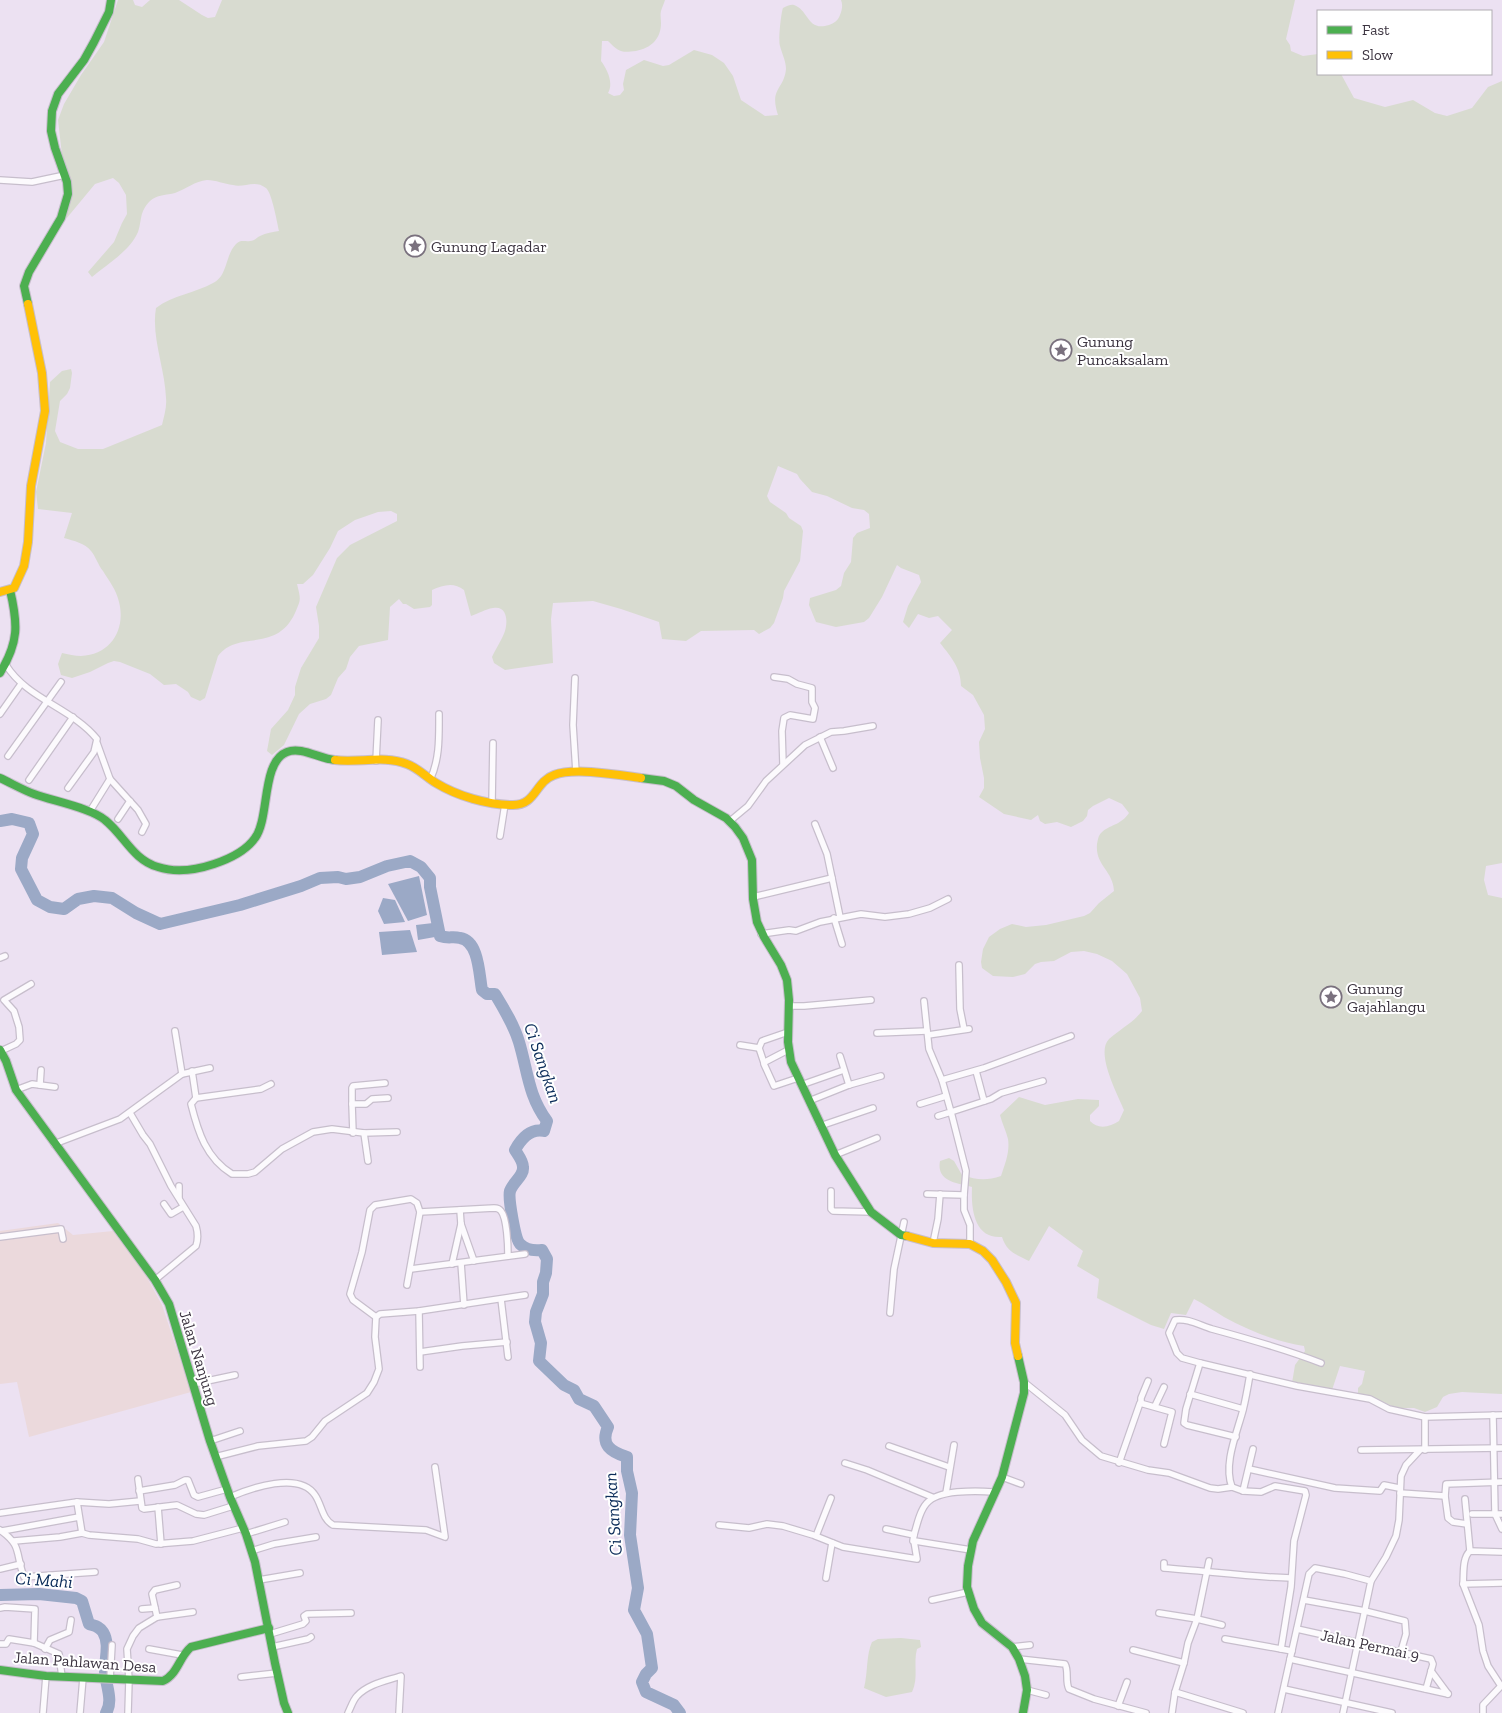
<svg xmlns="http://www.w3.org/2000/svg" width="1502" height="1713" viewBox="0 0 1502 1713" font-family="'Zilla Slab',serif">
<rect width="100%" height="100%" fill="#ece1f2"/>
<!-- industrial -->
<polygon fill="#ebd9dc" points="58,1223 73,1235 113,1231 145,1274 162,1305 191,1392 29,1437 17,1382 0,1384 0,1231"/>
<!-- green -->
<g fill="#d8dbd0">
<path d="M118,0H133L135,5L142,7L150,0H179L202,15L208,18L215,17L222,0H665C664,4 662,7 661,11C660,15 661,19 661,23C661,39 651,48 636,51C621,53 619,52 608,41H602L601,61C607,69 614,83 608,93L614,96L620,95L624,90L623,84L626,70L644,60L663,66L669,65L694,50L712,55L724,63L733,76L741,100L765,116L778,115C769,88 784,90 786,69C786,61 782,54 780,46C778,41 781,13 783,8C787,6 791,4 794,5C809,10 807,32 829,25C834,23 838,21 840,15C842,10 843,5 841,0H1295L1286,39L1290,45L1291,51L1303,56L1318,54V74H1341L1354,98L1385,107L1413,100L1435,113L1447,116L1472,108L1488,87L1502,81V863L1486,866L1484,880L1488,895L1502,898V1394L1462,1392L1449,1394L1443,1397L1437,1407L1425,1412L1414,1408H1396L1373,1397L1358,1394V1388L1362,1384L1365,1371L1340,1366L1332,1390L1292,1383L1295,1365L1305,1351L1304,1346C1276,1342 1248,1330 1224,1317C1214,1311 1204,1304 1194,1299L1186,1315L1171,1313L1164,1329L1151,1325L1097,1298L1099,1279L1077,1266L1083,1251L1049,1226L1029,1261C1015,1254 1007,1252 1002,1237C974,1239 971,1209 972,1187C958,1183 936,1182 940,1161L949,1158L954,1161L962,1175C977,1180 986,1181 1001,1176C1005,1164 1010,1152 1008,1139C1006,1131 1002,1123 1000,1115L1019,1097L1045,1105L1078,1099L1099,1100V1106L1090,1115V1121C1098,1130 1110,1127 1119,1121L1124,1110C1118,1095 1095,1053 1109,1039C1119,1030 1134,1022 1142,1011L1140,998L1127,974L1112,961L1097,954L1084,951L1071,952L1054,961L1041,962L1035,964L1025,974L1013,977L993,976L982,968L981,962L983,949L989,937L1000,929L1012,924L1026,927L1046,925L1084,916L1090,913L1099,903L1114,891C1113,870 1095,866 1097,844C1098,840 1098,836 1101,833C1110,824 1120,826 1129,813L1122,804L1109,798L1093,806L1088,810L1087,816L1083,821L1071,827L1057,822L1045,824L1040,821L1038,815L1031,820L1004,814L979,797L984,788V778L980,758L979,742L985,729L984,715L973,695L961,686C961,668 951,657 940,643L952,630L938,616L929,618L918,614L909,628L903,622L908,606L921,582L919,575L901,568L897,565L882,597L869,618L864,622L836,627L816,622L809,605L810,598L836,590L841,586L844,573L851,562L853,538L857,533L870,528L869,514L864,510L852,508L827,496L812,492L800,479L797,474L778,466L767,496L770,502L786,513L789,518L801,526L803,531L800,561L784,591L783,598L774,623L770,628L759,634L754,630L701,631L686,641L662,639L659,622L621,609L593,601L553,603L551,619L553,663L505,670L494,663L492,657C496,648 502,640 505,631C508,621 507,605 493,608C485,609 478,614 471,616L464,590C454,582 443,585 432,590V605L430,607L414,609L406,604H403L399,599L390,607L388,640L359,646L350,657L346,669L338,678L331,695L326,699L310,704L299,714L284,745L272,755L267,751L271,729L288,710L295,695V687L301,668L319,638V626L316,607L337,558L350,545L397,521V514L391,511L378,512L355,520L338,531L330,548L313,575L303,584H297C301,600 301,599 295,613C276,654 238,629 218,656L205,698L200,701L191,697L188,692L176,684L164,685L150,674L120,662L114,661L108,663L90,672L72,678L61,675L58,664L62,653C68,654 75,656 81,656C111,655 126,629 119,602C116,589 109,581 103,571C98,565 96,557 91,551C85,543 74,541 64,538L72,513L38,509L36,492L46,443L50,382L62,371L71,369L72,373L70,388L67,394L60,401L55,431L60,442L78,449H103L162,425C164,416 167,407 166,398C165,368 151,337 156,308C173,295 195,293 213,283C228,276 225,255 236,244C241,239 245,242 250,241C255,241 257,237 260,236C266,233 273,232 279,231C277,222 272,193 266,188C255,179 244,188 233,185C224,184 216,180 207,180C195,181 186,189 175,193C167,195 156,195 150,201C139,212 142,221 138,232C130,251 106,265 92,277L88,272L114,242L122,223L127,214L126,195L119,183L113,178L95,184L66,219L71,191L62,155L58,120L64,104L81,75L104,42Z"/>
<path d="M901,1638L920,1640L921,1647L917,1649C913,1663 919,1678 912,1692L886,1697L864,1688C868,1673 866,1655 872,1642L878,1639Z"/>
</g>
<!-- water -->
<g fill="#9ba9c6">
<polygon points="419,876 427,915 408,921 388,884"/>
<polygon points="383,898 395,900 405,922 384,924 378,911"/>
<polygon points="433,923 435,937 418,940 416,925"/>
<polygon points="410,930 417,952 382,955 379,932"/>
</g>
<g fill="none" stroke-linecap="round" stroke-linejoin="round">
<!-- river -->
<g stroke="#9ba9c6" stroke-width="12">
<path d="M0,821L12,819L29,823L33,834L22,858L21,869L37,900L50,907L64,909L78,899L94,896L112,898L136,913L160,924L240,905L301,886L320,878L338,877L346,879L360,877L387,866L410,861L421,867L430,878V887L440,936C449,939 452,936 460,938C479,941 479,974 482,990L487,994H495C504,1009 514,1025 519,1042C528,1072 528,1095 547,1121L544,1131C530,1128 521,1139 515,1150C518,1155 523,1161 523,1167C524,1176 513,1182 510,1191C508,1198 515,1239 520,1244C526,1250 534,1251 542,1250L547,1259L546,1273L543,1282V1294L536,1312L535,1322L541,1343L539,1361L564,1385L574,1390L579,1399L594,1406L608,1427C600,1445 611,1452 627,1457V1471L632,1493L630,1535L638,1588L634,1610L647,1634L652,1668L646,1674L642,1682L646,1692L674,1705L680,1713"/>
<path d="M0,1595L39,1594L76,1598L82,1601L89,1624C95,1626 99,1626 103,1632C110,1644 105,1657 105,1671C105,1684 114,1700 106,1713"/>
</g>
<!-- street casing -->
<g stroke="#c7becc" stroke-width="8">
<g id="street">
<polyline points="0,180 32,182 65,175"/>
<path d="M6,665C27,699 72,708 97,739L94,752L68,788"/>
<polyline points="774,677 788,679 797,684 812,688 812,702 815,708 813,719 790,715 784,718 782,731 783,764"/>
<polyline points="575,678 573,725 576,772"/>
<polyline points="0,714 21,684"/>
<polyline points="820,737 833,768"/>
<polyline points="8,756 61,682"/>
<polyline points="376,761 378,720"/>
<polyline points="110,779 138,810 146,824 142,832"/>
<polyline points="29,780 73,717"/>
<path d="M430,780C440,759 439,736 439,714"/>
<polyline points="492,803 493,743"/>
<polyline points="92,808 110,779 97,743"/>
<polyline points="118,819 130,801"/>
<polyline points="730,821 748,806 766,781 805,745 831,732 844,731 873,726"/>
<polyline points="815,824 827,854 832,878"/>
<polyline points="500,836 505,804"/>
<polyline points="753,897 832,878 840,917"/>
<polyline points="834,918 842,944"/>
<polyline points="761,934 789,930 796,931 820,922 861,914 885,917 909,914 930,908 948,899"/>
<polyline points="0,958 5,956"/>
<polyline points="959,965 960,1009 964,1029"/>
<polyline points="924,1001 929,1049 942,1080 951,1112 938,1116"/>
<polyline points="788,1006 804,1006 871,1000"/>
<polyline points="175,1031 182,1074"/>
<polyline points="877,1033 927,1031"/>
<polyline points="928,1035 969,1029"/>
<polyline points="740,1045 759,1048"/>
<polyline points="788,1050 765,1062 764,1064 774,1086 798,1078"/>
<polyline points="1,1051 16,1044 20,1040 19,1027 14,1011 4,1000 31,984"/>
<polyline points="840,1056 849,1085"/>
<polyline points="764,1063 759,1048 762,1041 788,1032"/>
<polyline points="192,1071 196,1098 261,1089 271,1084"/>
<polyline points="976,1071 984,1101"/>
<polyline points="942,1080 984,1068 1071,1036"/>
<polyline points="40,1085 41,1070"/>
<polyline points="801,1085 841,1071"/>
<polyline points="16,1090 32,1084 55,1087"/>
<path d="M196,1098L191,1104C198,1132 206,1158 232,1174H248L255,1172L282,1149L313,1132L332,1129L364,1133L397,1132"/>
<polyline points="809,1101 849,1085 881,1076"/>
<polyline points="352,1104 352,1088 353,1086 385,1083"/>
<polyline points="920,1104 946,1096"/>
<path d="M130,1113L143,1135L150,1144L171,1186L196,1226C198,1233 198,1240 196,1246L155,1280"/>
<polyline points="820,1126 873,1108"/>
<polyline points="353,1133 352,1104 366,1104 372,1099 388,1098"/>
<polyline points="364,1133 368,1161"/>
<polyline points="54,1144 120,1119 182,1074 210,1068"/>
<polyline points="835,1155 877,1138"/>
<polyline points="179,1186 179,1197"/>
<polyline points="831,1191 831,1209 833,1211 871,1212"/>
<polyline points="927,1194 964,1195 964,1210 970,1225 970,1244"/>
<polyline points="964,1195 966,1171 951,1112 991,1099 1001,1093 1043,1081"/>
<polyline points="164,1204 171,1214 183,1207"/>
<polyline points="460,1210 461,1224 474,1261"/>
<path d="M420,1212L494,1208C496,1208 499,1208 501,1211C507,1218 508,1246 508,1256"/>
<polyline points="0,1237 61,1229 63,1239"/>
<polyline points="933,1243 938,1219 940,1194"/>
<polyline points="461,1263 464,1305"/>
<polyline points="452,1264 461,1224"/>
<polyline points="411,1269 525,1254"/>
<polyline points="501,1299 508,1357"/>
<polyline points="419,1311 420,1367"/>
<polyline points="890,1313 894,1269 904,1222"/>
<polyline points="376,1317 353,1300 350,1294 362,1252 370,1210 375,1205 411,1199 417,1203 420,1212 407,1285"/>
<polyline points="420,1352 462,1346 507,1342"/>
<polyline points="1200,1363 1186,1409 1184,1423 1187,1425 1236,1437"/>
<path d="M1321,1363C1285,1349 1249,1339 1212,1329C1199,1325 1188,1318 1175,1320L1169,1333L1177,1353L1182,1358L1200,1363L1297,1386L1370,1399L1389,1409L1425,1417L1502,1415"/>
<path d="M1024,1382L1065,1415L1082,1440L1101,1456L1148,1470L1169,1473L1210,1488L1218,1489L1232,1487C1223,1464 1237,1433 1243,1410C1246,1398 1248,1386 1250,1374"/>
<polyline points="193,1384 235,1375"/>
<polyline points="1190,1394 1243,1409"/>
<polyline points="1141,1402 1141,1398 1148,1381"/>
<polyline points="1155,1406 1164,1387"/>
<polyline points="1493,1415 1495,1514 1502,1529"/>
<polyline points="210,1441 240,1431"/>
<polyline points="889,1446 949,1467"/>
<polyline points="1361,1450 1502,1448"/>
<polyline points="1425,1450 1425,1417"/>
<polyline points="215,1457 258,1446 306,1441 312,1437 325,1421 367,1393 374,1382 379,1369 375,1337 376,1317 380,1314 419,1311 525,1295"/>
<polyline points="845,1463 867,1470 932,1497"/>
<polyline points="1119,1463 1140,1403 1172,1412 1164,1444"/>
<polyline points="1249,1469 1335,1488 1380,1491 1384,1485 1399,1488"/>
<polyline points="1002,1477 1021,1484"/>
<polyline points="138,1479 142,1508 144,1509 177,1505 196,1514 204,1515 233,1506"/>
<polyline points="1232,1487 1243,1491 1261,1492 1275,1486 1305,1491 1306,1495 1294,1541 1291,1587 1281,1649"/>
<polyline points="139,1491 175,1485 185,1480 188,1480 194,1495 198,1497 227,1489"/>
<polyline points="1243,1491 1253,1449"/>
<polyline points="946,1493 954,1445"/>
<polyline points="1400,1493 1445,1496"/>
<path d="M230,1497C251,1488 299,1471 315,1495C322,1505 322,1519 333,1525L426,1530L445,1537L435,1467"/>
<polyline points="1465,1499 1470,1551"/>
<polyline points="77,1502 82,1533 89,1535 138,1539 156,1544 193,1541 243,1528"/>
<polyline points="158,1507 161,1544"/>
<polyline points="0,1513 77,1502 109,1504 140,1501"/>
<polyline points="1472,1514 1502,1514"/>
<polyline points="1467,1524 1453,1522 1448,1518 1445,1496 1446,1484 1502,1482"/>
<polyline points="719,1525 749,1528 767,1524 783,1526 813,1535 843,1547 917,1559 914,1541"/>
<polyline points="886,1529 914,1535 913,1541 915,1541 971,1550"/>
<path d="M0,1530C23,1546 15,1554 24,1577L95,1572"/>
<polyline points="2,1531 79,1517"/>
<polyline points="246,1534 285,1522"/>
<path d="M914,1535C922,1505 925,1495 957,1492C970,1491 981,1491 993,1492"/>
<polyline points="816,1536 831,1498"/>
<polyline points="14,1541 60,1537 82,1533"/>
<polyline points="251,1551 274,1544 316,1537"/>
<path d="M1502,1552L1470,1551C1462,1558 1464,1574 1463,1584L1502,1583"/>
<path d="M1164,1563V1568C1207,1571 1249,1577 1291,1578"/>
<polyline points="0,1569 21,1564"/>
<polyline points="826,1578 832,1543"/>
<polyline points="259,1580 300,1573"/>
<polyline points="1463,1584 1479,1625 1483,1651 1488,1666 1501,1686 1483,1705 1483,1713"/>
<polyline points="932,1600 968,1592"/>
<polyline points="1304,1600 1365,1611 1405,1621 1406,1634 1401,1651"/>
<polyline points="0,1608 5,1607 35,1609 34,1643"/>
<polyline points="142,1609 155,1608"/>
<polyline points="1159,1613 1197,1619 1222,1625"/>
<polyline points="157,1617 152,1594 155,1590 177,1585"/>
<polyline points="1297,1629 1431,1659 1433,1664 1426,1689"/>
<polyline points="270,1634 303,1624 306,1621 304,1616 307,1614 351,1613"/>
<polyline points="1225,1639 1292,1651"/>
<polyline points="0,1644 6,1644 9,1639 34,1643 59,1654 62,1677"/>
<polyline points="272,1647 308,1639 311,1637"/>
<polyline points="1012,1647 1030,1645"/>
<polyline points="45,1649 50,1640 69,1632 71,1620"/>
<polyline points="149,1649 182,1655"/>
<polyline points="1133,1650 1184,1663"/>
<path d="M1019,1659L1065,1664C1069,1671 1065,1681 1069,1689L1094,1699L1146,1713"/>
<polyline points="1290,1659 1448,1694"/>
<polyline points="1431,1671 1448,1694"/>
<polyline points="241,1677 277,1673"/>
<polyline points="110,1679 112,1645"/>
<polyline points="1284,1689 1392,1713"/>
<polyline points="1027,1690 1046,1695"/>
<polyline points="1175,1692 1243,1713"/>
<polyline points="1118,1706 1127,1682"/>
<polyline points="43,1713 46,1676"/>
<polyline points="80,1713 83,1678"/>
<polyline points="128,1713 129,1680 127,1649 133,1636 139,1628 157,1617 193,1612"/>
<path d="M348,1713C351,1707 353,1700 357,1696C368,1684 386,1681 401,1676L399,1713"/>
<polyline points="1172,1713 1175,1692 1184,1663 1188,1643 1197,1619 1209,1561"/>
<polyline points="1278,1713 1309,1574 1315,1568 1345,1574 1371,1581"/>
<polyline points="1343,1713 1371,1581 1386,1557 1396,1536 1399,1520 1401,1476 1406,1465 1420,1450"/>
</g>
</g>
<!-- fast casing -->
<g stroke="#c7becc" stroke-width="10">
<g id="fast">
<polyline points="28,304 24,286 29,272 61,218 68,194 67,182 55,148 51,131 52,111 58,94 84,60 94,42 109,12 111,0"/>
<path d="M0,673C19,642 18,624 10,590"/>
<path d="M0,778C11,783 23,790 34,794C53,801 91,808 105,820C124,835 133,860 158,867C176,873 196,870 214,864C229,859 246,851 255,838C270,818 261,762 287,752C301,746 320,759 335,760"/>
<polyline points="641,778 664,781 676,786 694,800 726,818 735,827 743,838 752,860 753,899 757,922 764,937 781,965 787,980 789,1000 788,1042 791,1062 835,1155 871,1212 901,1235 907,1236"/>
<polyline points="0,1050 6,1061 16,1090 155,1280 169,1304 210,1441 230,1497 246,1534 255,1562 275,1663 284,1703 288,1713"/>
<polyline points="1018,1356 1024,1382 1024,1393 1002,1477 973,1541 968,1566 967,1587 974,1609 982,1623 1012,1647 1019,1659 1025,1676 1027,1690 1023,1713"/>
<path d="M0,1670L46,1676L163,1681C178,1674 179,1657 191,1647L269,1628"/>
</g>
</g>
<!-- slow casing -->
<g stroke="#c7becc" stroke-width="10">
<g id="slow">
<polyline points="0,592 14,588 24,566 28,542 31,486 45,411 42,373 28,304"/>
<path d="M335,760C359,763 384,755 407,764C418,768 426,777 436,783C457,796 488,805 513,805C536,805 535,782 554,775C574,767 619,775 641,778"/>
<polyline points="907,1236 933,1243 970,1244 983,1251 992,1260 1006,1282 1016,1303 1015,1343 1018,1356"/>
</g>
</g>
<!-- street -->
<use href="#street" stroke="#fcfafd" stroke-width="5.5"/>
<!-- fast -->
<use href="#fast" stroke="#4caf50" stroke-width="8"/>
<!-- slow -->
<use href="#slow" stroke="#ffc107" stroke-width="8"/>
</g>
<!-- icons -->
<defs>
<g id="sight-ring" transform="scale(1.125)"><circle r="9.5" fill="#fff" stroke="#7a717e" stroke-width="1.5"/><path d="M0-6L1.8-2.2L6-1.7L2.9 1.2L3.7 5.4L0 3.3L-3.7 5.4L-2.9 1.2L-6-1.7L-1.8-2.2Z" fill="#7a717e"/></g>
</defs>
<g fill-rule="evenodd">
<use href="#sight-ring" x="415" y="246"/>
<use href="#sight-ring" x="1061" y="350"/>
<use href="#sight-ring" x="1331" y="997"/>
</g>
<g text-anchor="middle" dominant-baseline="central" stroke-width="4" stroke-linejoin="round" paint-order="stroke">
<!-- poi labels -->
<g font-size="16" fill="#3c3440" stroke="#fff" text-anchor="start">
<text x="431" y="246">Gunung Lagadar</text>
<text x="1077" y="341">Gunung<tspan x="1077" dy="18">Puncaksalam</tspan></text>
<text x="1347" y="988">Gunung<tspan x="1347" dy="18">Gajahlangu</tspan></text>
</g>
<!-- street labels -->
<g font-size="16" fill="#3c3440" stroke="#fff">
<text transform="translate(199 1358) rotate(73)">Jalan Nanjung</text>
<text transform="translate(1370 1645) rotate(12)">Jalan Permai 9</text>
<text transform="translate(85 1662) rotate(4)">Jalan Pahlawan Desa</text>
</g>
<!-- water labels -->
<g font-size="18" font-style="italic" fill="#0b2c59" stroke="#fff">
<text transform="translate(543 1063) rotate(71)">Ci Sangkan</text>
<text transform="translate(613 1514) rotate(-94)">Ci Sangkan</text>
<text transform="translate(44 1580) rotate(4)">Ci Mahi</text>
</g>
</g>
<!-- legend -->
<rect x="1317" y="10" width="175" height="65" fill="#ffffff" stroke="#b1aeb3"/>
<rect x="1327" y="26" width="25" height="8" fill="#4caf50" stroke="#b1aeb3"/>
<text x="1362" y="35" font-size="15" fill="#3c3440">Fast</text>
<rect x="1327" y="51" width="25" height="8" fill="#ffc107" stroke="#b1aeb3"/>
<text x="1362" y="60" font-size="15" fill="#3c3440">Slow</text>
</svg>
